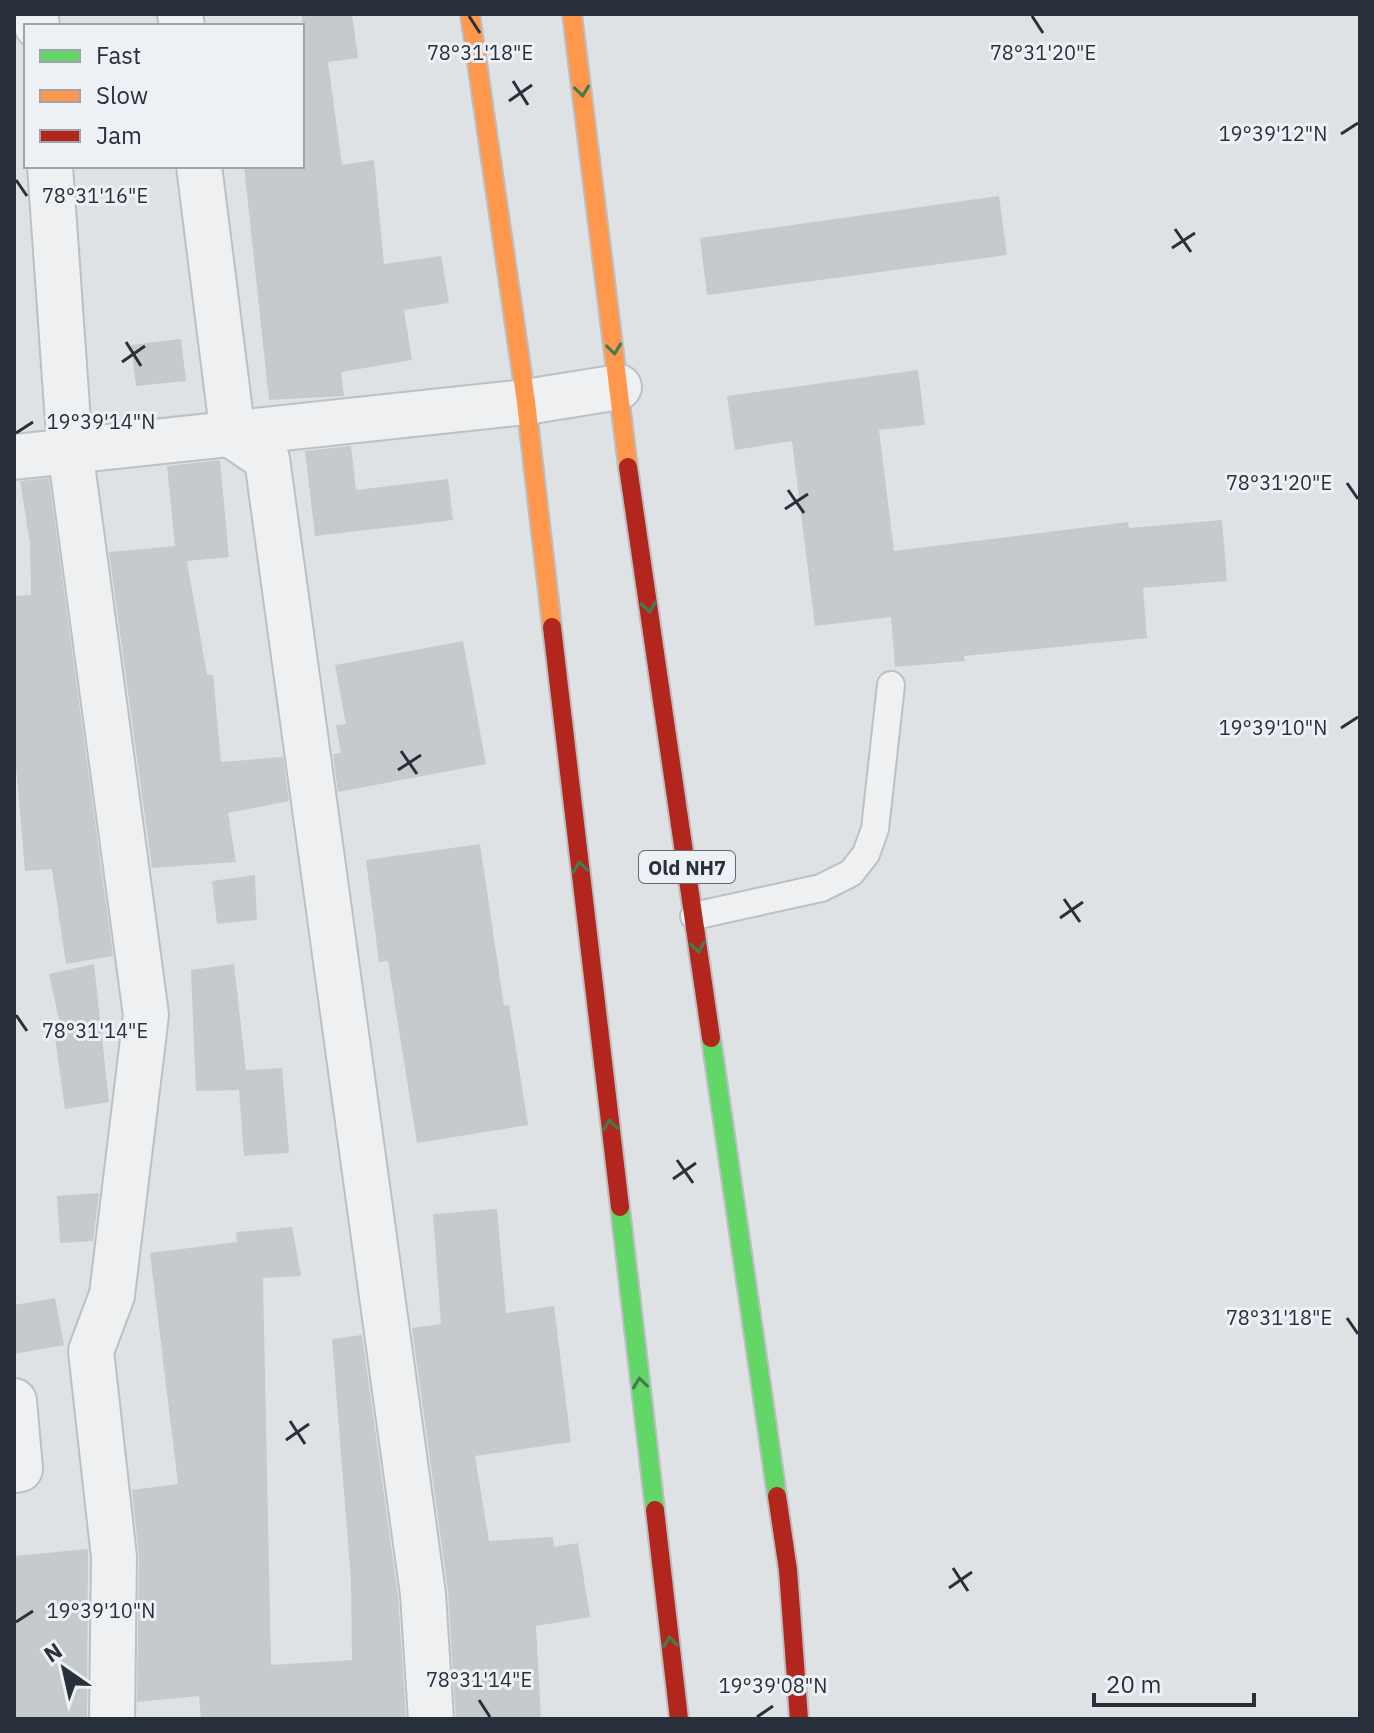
<svg xmlns="http://www.w3.org/2000/svg" width="1374" height="1733" viewBox="0 0 1374 1733" font-family="'IBM Plex Sans',sans-serif">
<rect width="100%" height="100%" fill="#dfe2e4"/>
<!-- building -->
<g fill="#c7cacc">
<polygon points="302,14 352,14 358,58 328,62 342,165 374,160 384,264 441,256 449,303 404,310 412,360 341,372 344,396 269,400 244,166 302,166"/>
<polygon points="999,196 1007,255 707,295 700,238"/>
<polygon points="181,339 186,381 136,386 131,345"/>
<polygon points="918,370 925,425 879,430 894,551 1128,522 1129,528 1222,520 1227,581 1143,588 1147,638 964,656 965,661 895,667 891,617 815,626 792,441 735,450 727,396"/>
<polygon points="351,446 356,490 448,479 453,520 315,536 305,451"/>
<polygon points="220,460 229,557 187,561 207,675 213,675 221,762 283,757 289,801 228,813 236,862 152,868 109,552 175,546 167,466"/>
<polygon points="49,478 113,956 66,964 52,869 25,871 14,743 14,596 31,595 30,543 20,481"/>
<polygon points="463,641 486,764 338,792 333,754 341,753 336,725 346,724 335,665"/>
<polygon points="480,844 504,1006 509,1005 528,1125 417,1143 388,961 379,962 366,860"/>
<polygon points="255,875 257,920 217,924 212,881"/>
<polygon points="94,964 109,1102 65,1109 54,1030 61,1029 49,974"/>
<polygon points="234,964 246,1070 282,1068 289,1153 244,1156 239,1090 196,1091 191,970"/>
<polygon points="99,1193 93,1241 60,1243 57,1196"/>
<polygon points="497,1209 506,1313 554,1306 571,1442 475,1456 489,1541 553,1537 554,1547 578,1543 590,1617 536,1626 541,1719 456,1719 448,1591 412,1328 441,1324 433,1214"/>
<polygon points="292,1227 301,1276 263,1278 271,1665 352,1660 351,1581 332,1339 362,1335 398,1596 406,1719 201,1719 199,1696 137,1702 139,1557 132,1490 178,1484 150,1253 237,1242 236,1232"/>
<polygon points="55,1298 64,1345 14,1354 14,1305"/>
<polygon points="88,1549 87,1719 14,1719 14,1556"/>
</g>
<g fill="none" stroke-linecap="round" stroke-linejoin="round">
<!-- lane casing -->
<g stroke="#bdc0c2" stroke-width="30">
<polyline id="lane" points="694,916 821,888 851,873 866,854 875,829 891,685"/>
</g>
<!-- street casing -->
<g stroke="#bdc0c2" stroke-width="48">
<g id="street">
<polyline points="35,14 37,26"/>
<polyline points="180,14 182,26"/>
<polyline points="50,166 70,450 146,1015 112,1295 91,1351 114,1557 112,1719"/>
<polyline points="199,166 233,436 267,459 423,1594 431,1719"/>
<polyline points="14,457 526,402 619,387"/>
<polyline points="14,1401 20,1469 14,1470"/>
</g>
</g>
<!-- fast casing -->
<g stroke="#bcbfc1" stroke-width="22">
<g id="fast">
<polyline points="711,1038 777,1496"/>
<polyline points="620,1207 655,1510"/>
</g>
</g>
<!-- slow casing -->
<g stroke="#bcbfc1" stroke-width="22">
<g id="slow">
<polyline points="470,14 526,402 552,627"/>
<polyline points="572,14 628,467"/>
</g>
</g>
<!-- jam casing -->
<g stroke="#bcbfc1" stroke-width="22">
<g id="jam">
<polyline points="628,467 711,1038"/>
<polyline points="552,627 620,1207"/>
<polyline points="777,1496 788,1570 799,1719"/>
<polyline points="655,1510 679,1719"/>
</g>
</g>
<!-- lane -->
<use href="#lane" stroke="#eef0f1" stroke-width="26"/>
<!-- street -->
<use href="#street" stroke="#eef0f1" stroke-width="44"/>
<!-- fast -->
<use href="#fast" stroke="#63d668" stroke-width="18"/>
<!-- slow -->
<use href="#slow" stroke="#ff974d" stroke-width="18"/>
<!-- jam -->
<use href="#jam" stroke="#b3261e" stroke-width="18"/>
</g>
<!-- one-way arrows -->
<defs><path id="oneway-chevron" d="M-2-3.5L2.5 0L-2 3.5" fill="none" stroke-width="1.6" stroke-linecap="round" stroke-linejoin="round" transform="scale(2)"/></defs>
<g stroke="#437b4f">
<use href="#oneway-chevron" transform="translate(582 91) rotate(83)"/>
<use href="#oneway-chevron" transform="translate(614 349) rotate(83)"/>
<use href="#oneway-chevron" transform="translate(649 607) rotate(82)"/>
<use href="#oneway-chevron" transform="translate(580 867) rotate(-97)"/>
<use href="#oneway-chevron" transform="translate(698 947) rotate(82)"/>
<use href="#oneway-chevron" transform="translate(610 1125) rotate(-97)"/>
<use href="#oneway-chevron" transform="translate(640 1383) rotate(-97)"/>
<use href="#oneway-chevron" transform="translate(670 1642) rotate(-97)"/>
</g>
<!-- ticks -->
<path fill="none" stroke="#28313b" stroke-width="3" d="M469,16L480,33M1032,16L1043,33M513,81L528,105M509,101L532,85M1341,134L1358,123M16,180L27,196M1175,229L1191,252M1172,248L1195,233M126,342L141,366M122,362L145,346M16,433L33,422M1347,483L1358,499M788,490L804,513M785,509L808,494M1341,728L1358,717M401,751L417,774M398,770L421,755M1064,899L1080,922M1060,918L1083,902M16,1015L27,1031M677,1160L693,1183M673,1179L696,1163M1347,1318L1358,1334M290,1421L305,1444M286,1440L309,1424M953,1568L968,1591M949,1588L972,1572M16,1622L33,1611M479,1700L490,1717M757,1717L773,1706"/>
<g text-anchor="middle" dominant-baseline="central" stroke-width="6" stroke-linejoin="round" paint-order="stroke">
<!-- shield labels -->
<rect fill="#edf0f4" stroke="#636a72" stroke-width="2" x="639" y="851" width="96" height="32" rx="6"/>
<g font-size="20" font-weight="bold" fill="#28313b">
<text x="687" y="867">Old NH7</text>
</g>
</g>
<g font-size="20" text-anchor="middle" fill="#28313b" stroke="#edf0f4" stroke-width="6" stroke-linejoin="round" paint-order="stroke">
<text x="480" y="60">78°31'18"E</text>
<text x="1043" y="60">78°31'20"E</text>
<text x="1273" y="141">19°39'12"N</text>
<text x="95" y="203">78°31'16"E</text>
<text x="101" y="429">19°39'14"N</text>
<text x="1279" y="490">78°31'20"E</text>
<text x="1273" y="735">19°39'10"N</text>
<text x="95" y="1038">78°31'14"E</text>
<text x="1279" y="1325">78°31'18"E</text>
<text x="101" y="1618">19°39'10"N</text>
<text x="479" y="1687">78°31'14"E</text>
<text x="773" y="1693">19°39'08"N</text>
</g>
<!-- border -->
<rect width="1374" height="1733" fill="none" stroke="#28313b" stroke-width="32"/>
<!-- legend -->
<rect x="24" y="24" width="280" height="144" fill="#edf0f4" stroke="#9ea4aa" stroke-width="2"/>
<rect x="40" y="50" width="40" height="12" fill="#63d668" stroke="#9ea4aa" stroke-width="2"/>
<text x="96" y="64" font-size="24" fill="#28313b">Fast</text>
<rect x="40" y="90" width="40" height="12" fill="#ff974d" stroke="#9ea4aa" stroke-width="2"/>
<text x="96" y="104" font-size="24" fill="#28313b">Slow</text>
<rect x="40" y="130" width="40" height="12" fill="#b3261e" stroke="#9ea4aa" stroke-width="2"/>
<text x="96" y="144" font-size="24" fill="#28313b">Jam</text>
<!-- north arrow -->
<g transform="translate(64 1669) rotate(326)" stroke="#edf0f4" stroke-width="6" paint-order="stroke">
<path d="M0-6L14 30L0 20L-14 30Z" fill="#28313b"/>
<text y="-12" font-size="22" font-weight="bold" text-anchor="middle" fill="#28313b">N</text>
</g>
<!-- scale -->
<path d="M1094 1693v12h160v-12" fill="none" stroke="#28313b" stroke-width="4"/>
<text x="1106" y="1693" font-size="24" fill="#28313b" stroke="#edf0f4" stroke-width="6" paint-order="stroke">20 m</text>
</svg>
